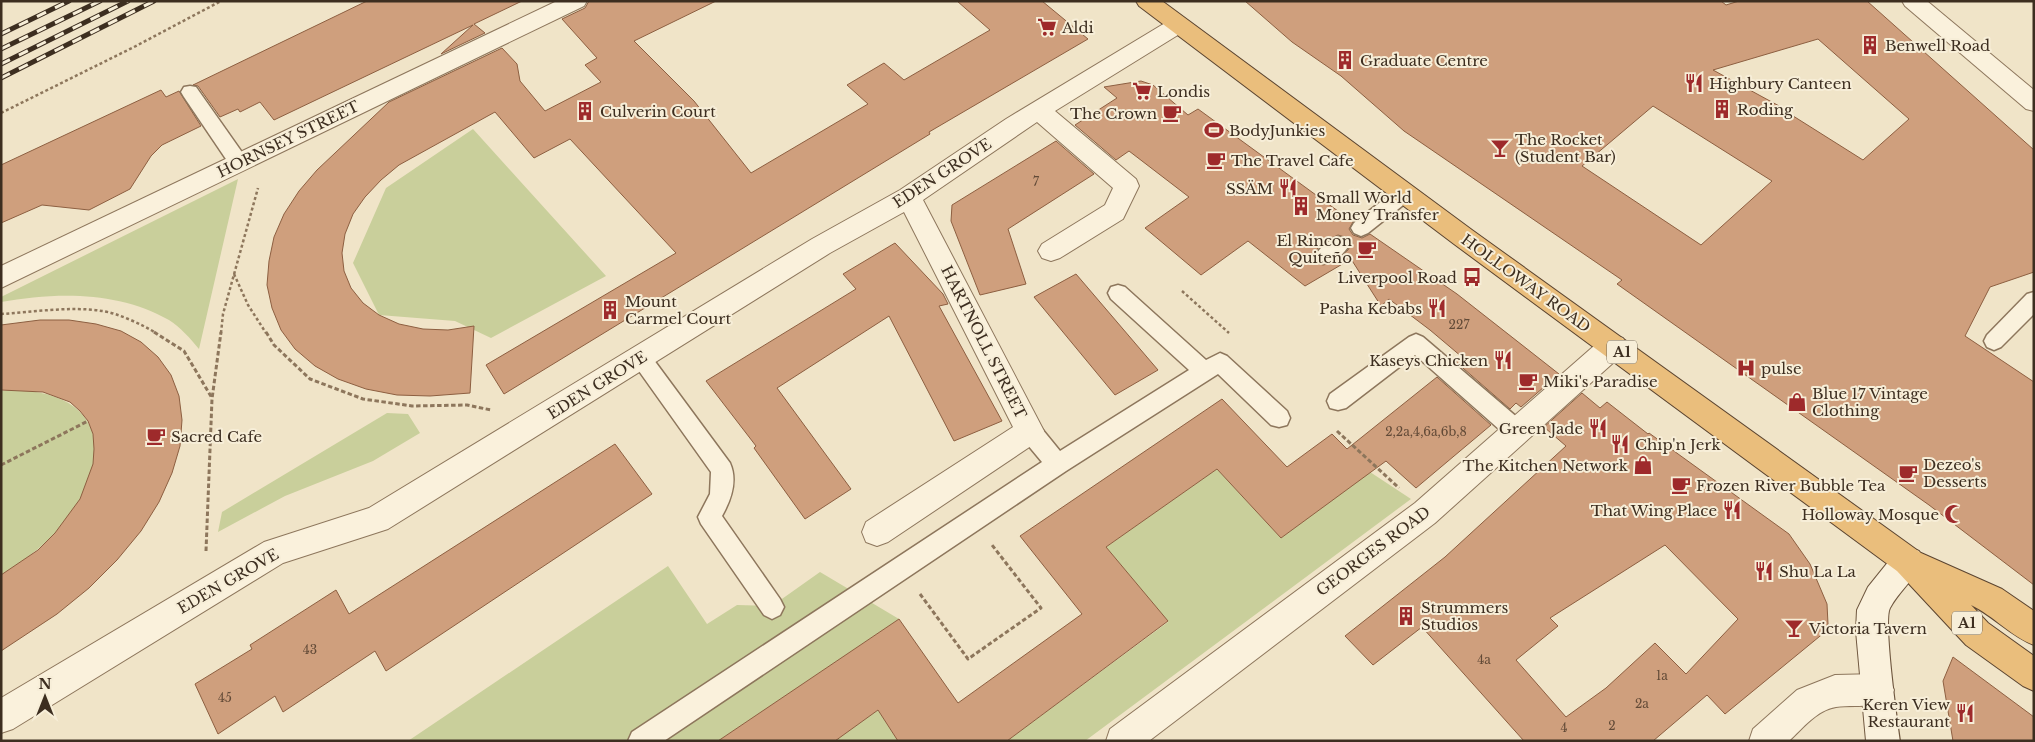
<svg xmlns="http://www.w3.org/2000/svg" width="2035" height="742" viewBox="0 0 2035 742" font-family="'Libre Baskerville',serif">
<rect width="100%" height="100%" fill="#f0e4c8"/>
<!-- green -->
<g fill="#c9cf9b">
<polygon points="473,129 606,276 491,338 455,321 379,315 353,263 386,188"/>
<path d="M238,179L199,349C190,338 181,328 169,320C119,291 56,292 1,302V297Z"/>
<path d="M10,390C97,390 117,447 70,515C52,540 27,559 1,575V391Z"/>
<polygon points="387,413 408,414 420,433 373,461 285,496 218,532 222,512"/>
<polygon points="1217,469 1281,538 1370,472 1411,499 1085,741 1007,741 1168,622 1106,547"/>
<polygon points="668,566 707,624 737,605 772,606 820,572 899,619 718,741 408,741"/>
<polygon points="878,710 898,741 835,741"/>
</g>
<!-- building -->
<g fill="#cf9f7d" stroke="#8d5f41" fill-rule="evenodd">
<polygon points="367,1 522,1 474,24 485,33 441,54 473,25 274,120 260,102 240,112 238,109 220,117 198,86 193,85"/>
<polygon points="589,1 716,1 634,41 694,101 751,173 868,104 847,85 884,63 904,80 990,30 957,1 1042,1 1088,39 929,132 930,134 504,394 486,365 676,253 570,139 534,158 495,112 399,165 381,180 365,197 353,214 345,234 342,253 344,271 351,288 363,303 379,315 399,324 423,329 448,330 474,326 470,393 430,396 397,395 366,389 338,379 315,366 295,349 281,330 272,308 267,285 269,261 274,237 284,214 299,191 317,170 389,102 502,48 517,64 520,81 545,111 601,82 585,65 597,58 562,19 585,8"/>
<path d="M1245,1H1721L1726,5L1739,1H1867L2034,150V272L1990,287L1965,336L2034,382V585L1929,505L1617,284L1622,280L1404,131L1341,76L1292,42ZM1818,39L1909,119L1863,160L1790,114L1792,113L1713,70ZM1653,106L1772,181L1701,245L1582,166Z"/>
<path d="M1141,81L1153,85L1188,115L1198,109L1353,222L1349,229L1353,235L1362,238L1370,234L1457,294L1559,374L1521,407L1516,403L1510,409L1456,362L1462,357L1430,330L1389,299L1381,306L1351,259L1305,286L1248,241L1201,275L1145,228L1189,197L1129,151L1116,160L1075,125L1117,98L1104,87ZM1338,235L1348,238L1351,244L1348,250L1332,263L1323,265L1316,263L1313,255L1318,248L1327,240Z"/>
<polygon points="161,90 166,97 179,91 201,126 162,145 151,156 130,189 89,210 42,205 1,223 1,165"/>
<polygon points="1056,141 1094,174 1008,229 1026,284 980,295 951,221 952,205"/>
<polygon points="895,243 943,294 948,304 939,306 1002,421 954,441 889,316 777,388 851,489 805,519 754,448 756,446 706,381 856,289 843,274"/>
<polygon points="1076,274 1158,370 1115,395 1034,297"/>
<polygon points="40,320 69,320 96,324 121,331 141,342 158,357 171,375 179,396 182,420 180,446 172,473 159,502 141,531 117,560 89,588 57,614 1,651 1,575 38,550 55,533 80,499 93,464 94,449 93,434 88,421 80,411 70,402 43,392 1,390 1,325"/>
<polygon points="1437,377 1491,425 1416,488 1386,461 1281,538 1217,469 1106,547 1168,621 1007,741 898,741 878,710 835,741 718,741 899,619 958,703 1082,614 1020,536 1222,399 1287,467 1332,434 1347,449"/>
<path d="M1582,393L1600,408L1607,402L1648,434L1649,433L1789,534L1810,564L1827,604L1828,624L1825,632L1725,714L1707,695L1653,741H1524L1422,627L1373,665L1345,636L1445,557L1566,446L1544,427ZM1665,545L1738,619L1686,674L1655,643L1606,688L1566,717L1516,660L1558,626L1550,618Z"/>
<polygon points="615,444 652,494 386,671 375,651 283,712 275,696 218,734 195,684 252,649 250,645 336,590 349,614"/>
<polygon points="1953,657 2034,717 2034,741 1953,741 1943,681"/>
</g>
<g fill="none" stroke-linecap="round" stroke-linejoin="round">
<!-- service casing -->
<g stroke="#8d765c" stroke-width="3">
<g id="service">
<polygon points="190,86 196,87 246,158 248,163 246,168 239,170 232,168 184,97 181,92 184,87"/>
<polygon points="1405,186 1412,188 1415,193 1412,198 1368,233 1361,236 1354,233 1351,228 1354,223 1398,188"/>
<path d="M1339,237L1346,239L1349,245C1343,256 1330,266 1318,262L1315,256C1320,247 1329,240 1339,237Z"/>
<polygon points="1118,285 1125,287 1206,360 1220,353 1227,356 1287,411 1290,418 1287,425 1279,427 1271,425 1218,374 1066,471 664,741 628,741 632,732 1042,462 1022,438 1019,431 1022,424 1030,421 1038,424 1060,451 1189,370 1111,299 1108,293 1111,287"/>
<polygon points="2034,292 2034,314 2001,347 1994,350 1987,347 1984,341 1987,335 2027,294"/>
<polygon points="1416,334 1423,337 1525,424 1528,431 1525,438 1517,441 1509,438 1415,355 1346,408 1338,410 1330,408 1327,401 1330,394 1409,337"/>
<path d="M641,349L648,352L730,463C738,481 731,500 722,516L780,599L784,607L780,615L772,619L764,615L701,524L698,517L710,494L711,472L634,364L630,358L634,352Z"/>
</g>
</g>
<!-- minor casing -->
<g stroke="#8d765c" stroke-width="2">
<g id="minor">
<polygon points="557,1 587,1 584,6 1,288 1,266"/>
<polygon points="1902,1 1927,1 2034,90 2034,111 2026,109 1905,6"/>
<polygon points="1178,17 1186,20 1189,25 1186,30 1055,111 1136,179 1139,186 1123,219 1060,258 1051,261 1042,258 1038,251 1042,244 1105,205 1113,188 1037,122 923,200 1044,431 1040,440 888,542 877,546 866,542 862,532 866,522 1013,427 904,212 830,253 388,529 283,563 13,729 1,733 1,698 264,542 369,508 812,239 900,190 1006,119 1170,20"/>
<polygon points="1613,335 1623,338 1627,346 1623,354 1435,523 1149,741 1106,741 1110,729 1415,503 1603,338"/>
<path d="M1878,674L1889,679L1894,690L1889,701C1872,709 1854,704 1836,707C1817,710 1803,728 1789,741H1749L1753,729L1797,690L1835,675Z"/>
</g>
</g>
<!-- secondary casing -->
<g stroke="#6f573f" stroke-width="2">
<path id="secondary" d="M1908,547L1919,551L1923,561C1915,579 1899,591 1890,608C1883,620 1897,720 1900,741H1866L1856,631L1857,610L1868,587L1897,551Z"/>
</g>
<!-- trunk casing -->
<g stroke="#5b4430" stroke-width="2">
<path id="trunk" d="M1136,1H1162L1472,230L1921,553L2002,589L2034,611V645C2010,636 1994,616 1971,605L1988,623L2034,656V691L2023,686L1966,645L1897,571L1454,244L1139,6Z"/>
</g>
<!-- path-far1 -->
<g stroke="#8d765c" stroke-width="2.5" stroke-dasharray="3 2.5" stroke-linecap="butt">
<polyline points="1,113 134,47 221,1"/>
<polyline points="234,274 248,305 266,333"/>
<polyline points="1182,291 1229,333"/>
<path d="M1,314C33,312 71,306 102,311C118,313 143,325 156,333"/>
<polyline points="221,333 223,314 258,188"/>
</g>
<!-- path -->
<g stroke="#8d765c" stroke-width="3" stroke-dasharray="4.5 2.5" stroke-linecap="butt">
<polyline points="154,332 184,351 212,398"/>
<polyline points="266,332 274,345 310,379 363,399 412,406 467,405 491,410"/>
<polyline points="1337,431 1399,488"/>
<polyline points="1,465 88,421"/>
<polyline points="206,551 212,399 221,332"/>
<polyline points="920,594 968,659 1041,608 992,545"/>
</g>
<!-- service -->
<use href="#service" fill="#faf1dc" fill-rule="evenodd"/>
<!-- minor -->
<use href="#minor" fill="#faf1dc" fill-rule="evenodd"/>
<!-- secondary -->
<use href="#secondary" fill="#faf1dc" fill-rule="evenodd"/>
<!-- trunk -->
<use href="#trunk" fill="#eabe7c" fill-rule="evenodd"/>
<!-- rail casing -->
<g stroke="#3d2e20" stroke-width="5">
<g id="rail">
<polyline points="1,34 69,1"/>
<polyline points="1,49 100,1"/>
<polyline points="1,64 128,1"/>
<polyline points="1,78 154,1"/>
</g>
</g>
<!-- rail -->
<use href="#rail" stroke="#f7eed8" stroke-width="3" stroke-dasharray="10" stroke-linecap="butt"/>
</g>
<!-- icons -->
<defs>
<g id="supermarket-bare" transform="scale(1.5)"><path d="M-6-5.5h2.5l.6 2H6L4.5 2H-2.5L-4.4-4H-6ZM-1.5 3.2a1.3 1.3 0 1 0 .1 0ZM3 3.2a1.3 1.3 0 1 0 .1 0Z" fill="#9e2a2b" stroke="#f7eed8" stroke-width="2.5" paint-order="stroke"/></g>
<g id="building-bare" transform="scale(1.5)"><path d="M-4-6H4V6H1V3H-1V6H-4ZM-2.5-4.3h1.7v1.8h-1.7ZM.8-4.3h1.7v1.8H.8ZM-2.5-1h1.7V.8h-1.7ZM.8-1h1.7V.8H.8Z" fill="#9e2a2b" stroke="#f7eed8" stroke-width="2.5" paint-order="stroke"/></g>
<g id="restaurant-bare" transform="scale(1.5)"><path d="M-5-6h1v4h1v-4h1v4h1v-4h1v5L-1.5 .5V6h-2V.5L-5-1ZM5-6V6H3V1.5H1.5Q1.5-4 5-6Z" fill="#9e2a2b" stroke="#f7eed8" stroke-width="2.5" paint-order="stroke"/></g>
<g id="cafe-bare" transform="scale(1.5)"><path d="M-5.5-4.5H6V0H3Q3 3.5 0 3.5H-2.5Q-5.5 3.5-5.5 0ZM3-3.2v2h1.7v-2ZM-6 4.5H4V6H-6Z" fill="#9e2a2b" stroke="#f7eed8" stroke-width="2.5" paint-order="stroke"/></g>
<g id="stadium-bare" transform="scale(1.5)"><path d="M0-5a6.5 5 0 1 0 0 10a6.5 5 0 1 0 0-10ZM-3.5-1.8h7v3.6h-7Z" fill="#9e2a2b" stroke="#f7eed8" stroke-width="2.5" paint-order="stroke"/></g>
<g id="bar-bare" transform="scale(1.5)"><path d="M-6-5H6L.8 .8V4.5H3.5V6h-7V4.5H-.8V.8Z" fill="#9e2a2b" stroke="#f7eed8" stroke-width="2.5" paint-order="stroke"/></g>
<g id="bus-bare" transform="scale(1.5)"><path d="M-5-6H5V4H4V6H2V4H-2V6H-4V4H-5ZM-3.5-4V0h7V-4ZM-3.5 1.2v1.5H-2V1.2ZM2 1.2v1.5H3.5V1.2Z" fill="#9e2a2b" stroke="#f7eed8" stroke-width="2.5" paint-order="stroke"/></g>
<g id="hospital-bare" transform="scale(1.5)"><path d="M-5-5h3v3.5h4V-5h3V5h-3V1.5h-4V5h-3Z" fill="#9e2a2b" stroke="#f7eed8" stroke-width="2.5" paint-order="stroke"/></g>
<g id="shop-bare" transform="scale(1.5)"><path d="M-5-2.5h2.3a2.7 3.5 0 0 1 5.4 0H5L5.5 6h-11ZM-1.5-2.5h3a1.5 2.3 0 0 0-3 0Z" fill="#9e2a2b" stroke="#f7eed8" stroke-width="2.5" paint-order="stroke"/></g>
<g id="mosque-bare" transform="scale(1.5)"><path d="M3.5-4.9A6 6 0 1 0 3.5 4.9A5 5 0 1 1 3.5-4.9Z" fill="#9e2a2b" stroke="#f7eed8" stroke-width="2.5" paint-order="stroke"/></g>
</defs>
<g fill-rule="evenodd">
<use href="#supermarket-bare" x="1047" y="27"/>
<use href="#building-bare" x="1870" y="45"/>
<use href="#building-bare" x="1345" y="60"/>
<use href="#restaurant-bare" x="1694" y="83"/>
<use href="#supermarket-bare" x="1142" y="91"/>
<use href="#building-bare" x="1722" y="109"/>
<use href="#building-bare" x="585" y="111"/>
<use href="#cafe-bare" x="1172" y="113"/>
<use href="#stadium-bare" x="1214" y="130"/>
<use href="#bar-bare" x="1500" y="148"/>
<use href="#cafe-bare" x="1216" y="160"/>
<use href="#restaurant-bare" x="1288" y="188"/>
<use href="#building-bare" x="1301" y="206"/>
<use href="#cafe-bare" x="1367" y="249"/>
<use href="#bus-bare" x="1472" y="277"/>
<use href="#restaurant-bare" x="1437" y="308"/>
<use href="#building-bare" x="610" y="310"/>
<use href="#restaurant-bare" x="1503" y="360"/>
<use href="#hospital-bare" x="1746" y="368"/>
<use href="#cafe-bare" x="1528" y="381"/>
<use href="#shop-bare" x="1797" y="402"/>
<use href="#restaurant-bare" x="1598" y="428"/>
<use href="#cafe-bare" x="156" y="436"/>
<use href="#restaurant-bare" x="1620" y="444"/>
<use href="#shop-bare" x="1643" y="465"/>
<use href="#cafe-bare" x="1908" y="473"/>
<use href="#cafe-bare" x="1681" y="485"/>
<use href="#restaurant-bare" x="1732" y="510"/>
<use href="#mosque-bare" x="1954" y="514"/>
<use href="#restaurant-bare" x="1764" y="571"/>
<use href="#building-bare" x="1406" y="616"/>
<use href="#bar-bare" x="1794" y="628"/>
<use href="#restaurant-bare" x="1965" y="713"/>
</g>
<g text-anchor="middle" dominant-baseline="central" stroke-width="4" stroke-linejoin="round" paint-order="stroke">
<!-- number labels -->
<g font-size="12" fill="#624a37">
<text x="1036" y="181">7</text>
<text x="1459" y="324">227</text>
<text x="1426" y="431">2,2a,4,6a,6b,8</text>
<text x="310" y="649">43</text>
<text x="1484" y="659">4a</text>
<text x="1662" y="675">1a</text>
<text x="225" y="697">45</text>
<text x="1642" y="703">2a</text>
<text x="1612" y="725">2</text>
<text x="1564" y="727">4</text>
</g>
<!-- shield labels -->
<g fill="#f7eed8" stroke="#756857" stroke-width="1">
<rect x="1607" y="340.5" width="30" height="23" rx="4"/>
<rect x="1952" y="611.5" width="30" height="23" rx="4"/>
</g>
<g font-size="14" font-weight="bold" fill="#3d2e20">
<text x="1622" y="352">A1</text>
<text x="1967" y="623">A1</text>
</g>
<!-- poi labels -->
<g font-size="15" fill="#3d2e20" stroke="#f7eed8" text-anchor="start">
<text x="1062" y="27">Aldi</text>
<text x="1885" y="45">Benwell Road</text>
<text x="1360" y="60">Graduate Centre</text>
<text x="1709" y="83">Highbury Canteen</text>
<text x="1157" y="91">Londis</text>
<text x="1737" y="109">Roding</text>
<text x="600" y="111">Culverin Court</text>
<text x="1157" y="113" text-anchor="end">The Crown</text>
<text x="1229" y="130">BodyJunkies</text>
<text x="1515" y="139">The Rocket<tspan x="1515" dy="17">(Student Bar)</tspan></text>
<text x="1231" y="160">The Travel Cafe</text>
<text x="1273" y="188" text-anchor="end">SSÄM</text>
<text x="1316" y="197">Small World<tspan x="1316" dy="17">Money Transfer</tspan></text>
<text x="1352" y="240" text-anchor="end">El Rincon<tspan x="1352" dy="17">Quiteño</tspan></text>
<text x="1457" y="277" text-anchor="end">Liverpool Road</text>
<text x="625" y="301">Mount<tspan x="625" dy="17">Carmel Court</tspan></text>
<text x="1422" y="308" text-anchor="end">Pasha Kebabs</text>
<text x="1488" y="360" text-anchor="end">Kaseys Chicken</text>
<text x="1761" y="368">pulse</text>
<text x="1543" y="381">Miki's Paradise</text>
<text x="1812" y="393">Blue 17 Vintage<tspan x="1812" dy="17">Clothing</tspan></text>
<text x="1583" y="428" text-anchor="end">Green Jade</text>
<text x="171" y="436">Sacred Cafe</text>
<text x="1635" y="444">Chip'n Jerk</text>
<text x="1923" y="464">Dezeo's<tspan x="1923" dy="17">Desserts</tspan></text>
<text x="1628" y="465" text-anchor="end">The Kitchen Network</text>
<text x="1696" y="485">Frozen River Bubble Tea</text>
<text x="1717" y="510" text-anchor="end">That Wing Place</text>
<text x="1939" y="514" text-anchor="end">Holloway Mosque</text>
<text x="1779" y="571">Shu La La</text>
<text x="1421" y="607">Strummers<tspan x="1421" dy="17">Studios</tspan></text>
<text x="1809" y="628">Victoria Tavern</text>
<text x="1950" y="704" text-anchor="end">Keren View<tspan x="1950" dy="17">Restaurant</tspan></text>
</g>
<!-- street labels -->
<g font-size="15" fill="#3d2e20" stroke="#f7eed8">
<text transform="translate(288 139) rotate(-26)">HORNSEY STREET</text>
<text transform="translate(942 173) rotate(-33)">EDEN GROVE</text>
<text transform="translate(1526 283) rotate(36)">HOLLOWAY ROAD</text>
<text transform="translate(984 342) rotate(63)">HARTNOLL STREET</text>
<text transform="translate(597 385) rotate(-32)">EDEN GROVE</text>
<text transform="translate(1373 551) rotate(-37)">GEORGES ROAD</text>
<text transform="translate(228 581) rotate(-30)">EDEN GROVE</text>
</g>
</g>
<!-- border -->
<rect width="2035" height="742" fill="none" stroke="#3d2e20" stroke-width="5"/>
<!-- north arrow -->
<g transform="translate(45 697)" stroke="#f7eed8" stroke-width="4" paint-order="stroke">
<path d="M0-4L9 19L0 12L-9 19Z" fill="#3d2e20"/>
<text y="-8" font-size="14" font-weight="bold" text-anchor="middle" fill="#3d2e20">N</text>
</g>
</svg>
